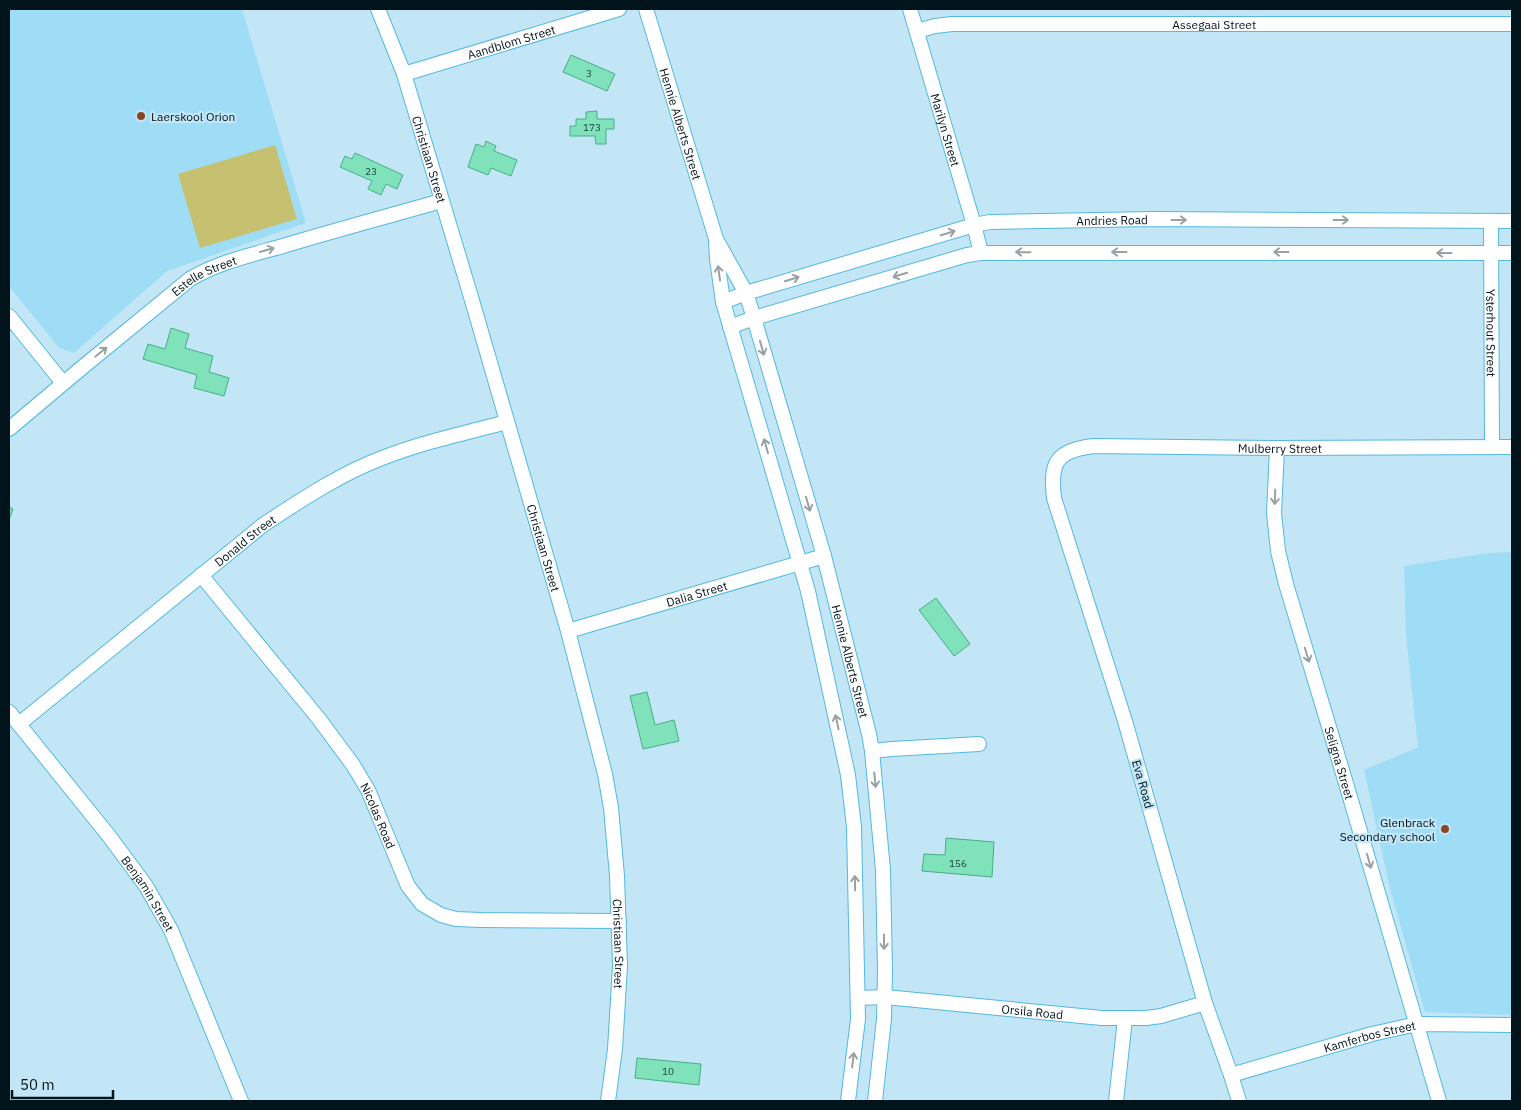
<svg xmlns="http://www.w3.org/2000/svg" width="1521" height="1110" viewBox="0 0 1521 1110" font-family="'IBM Plex Sans',sans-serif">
<rect width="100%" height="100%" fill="#c2e6f6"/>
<!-- built -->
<g fill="#9fddf7">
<polygon points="9,9 242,9 306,223 167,271 74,353 59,348 9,286"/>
<polygon points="1512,552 1512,1015 1425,1012 1390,889 1364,770 1418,747 1406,636 1404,566 1488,553"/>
</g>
<!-- green -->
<polygon fill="#c5c171" points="275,145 297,219 200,248 178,174"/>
<!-- building -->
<g fill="#7fe2ba" stroke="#48ad88">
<polygon points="571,55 615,74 607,91 563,72"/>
<polygon points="597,111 597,119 614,119 614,129 606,129 606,144 596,144 595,136 570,136 570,126 576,126 576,119 586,119 586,112"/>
<polygon points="486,141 496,146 494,151 517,160 511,176 491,168 488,175 468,167 476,144 484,147"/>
<polygon points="355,153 403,175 397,189 386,184 381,195 368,189 372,181 340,167 345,156 352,159"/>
<polygon points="171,328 189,334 185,348 213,356 209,372 229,378 224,396 194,388 197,375 143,359 148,344 165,349"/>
<polygon points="9,507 13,509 9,520"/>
<polygon points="936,598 970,644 954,656 919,610"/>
<polygon points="647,692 655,725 674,720 679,741 643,749 630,696"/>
<polygon points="946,838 994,842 992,877 922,871 924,854 945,855"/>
<polygon points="637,1058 701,1064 699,1085 635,1078"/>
</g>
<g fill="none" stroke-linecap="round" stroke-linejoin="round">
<!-- minor casing -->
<g stroke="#52b9e0" stroke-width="16">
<g id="minor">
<path id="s1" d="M378,9L404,74L471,297L568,631L605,774L611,808L617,876L620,966L615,1049L608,1101"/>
<path id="s2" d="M646,9L716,239L746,293L754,318L824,556L869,734L872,751L883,870L885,971L884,1019L875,1101"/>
<path id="s3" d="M910,9L974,225L981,253"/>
<path id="s4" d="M917,31L935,26L952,24H1512"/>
<path id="s5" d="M404,74L619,9"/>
<path id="s6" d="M1491,221L1492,447"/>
<polyline points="716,242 717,259 723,302 808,591 848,775 854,827 858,1019 848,1101"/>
<path id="s7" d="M723,302L746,293L974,225L990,222L1151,219L1512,221"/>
<polyline points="9,316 63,383"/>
<polyline points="730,327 754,318 967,255 981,253 1512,253"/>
<path id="s8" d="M9,429L84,366L190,279C219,262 251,255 283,246C336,230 389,216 441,201"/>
<path id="s9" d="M1277,448L1274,513L1278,551L1286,584L1345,780L1439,1101"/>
<path id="s10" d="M201,575L319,719L353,765L368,790L408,886L422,904L441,915L456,919L481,920L619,921"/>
<path id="s11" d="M568,631L824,556"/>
<path id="s12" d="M9,712L109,836L146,886L171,930L241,1101"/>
<path id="s13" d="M19,724L263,525C301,500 340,474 382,458C423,442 465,433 507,422"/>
<polyline points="872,751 892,749 979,744"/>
<path id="s14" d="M858,998L885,997L1102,1018H1146L1161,1016L1205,1003"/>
<path id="s15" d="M1231,1075L1372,1034L1417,1024L1512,1025"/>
<polyline points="1116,1101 1125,1019"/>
<path id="s16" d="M1239,1101L1231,1075L1205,1003L1125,721L1054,498C1050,462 1056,451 1093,446L1277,448L1512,447"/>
</g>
</g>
<!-- minor -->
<use href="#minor" stroke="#fff" stroke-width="14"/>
</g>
<!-- one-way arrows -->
<defs><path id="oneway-shaft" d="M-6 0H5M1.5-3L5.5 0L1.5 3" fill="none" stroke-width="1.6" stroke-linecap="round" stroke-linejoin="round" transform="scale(1.25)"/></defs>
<g stroke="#99a1a4">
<use href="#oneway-shaft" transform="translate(1179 220)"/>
<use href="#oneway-shaft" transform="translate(1341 220)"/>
<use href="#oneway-shaft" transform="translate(948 233) rotate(-17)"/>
<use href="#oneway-shaft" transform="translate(267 250) rotate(-16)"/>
<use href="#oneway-shaft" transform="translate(1023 252) rotate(-179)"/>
<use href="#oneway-shaft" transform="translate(1119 252) rotate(-180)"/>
<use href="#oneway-shaft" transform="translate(1281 252) rotate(-180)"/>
<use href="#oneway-shaft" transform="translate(1444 253) rotate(-180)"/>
<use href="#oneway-shaft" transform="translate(719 273) rotate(-98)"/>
<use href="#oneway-shaft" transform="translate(900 275) rotate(163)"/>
<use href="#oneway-shaft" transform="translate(792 279) rotate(-17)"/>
<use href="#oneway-shaft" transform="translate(762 348) rotate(74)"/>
<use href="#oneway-shaft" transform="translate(101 352) rotate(-39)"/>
<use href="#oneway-shaft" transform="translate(766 446) rotate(-106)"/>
<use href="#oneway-shaft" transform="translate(1275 497) rotate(92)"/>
<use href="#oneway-shaft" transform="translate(808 504) rotate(74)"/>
<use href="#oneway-shaft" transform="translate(1307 655) rotate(73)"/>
<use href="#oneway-shaft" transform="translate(837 722) rotate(-102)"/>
<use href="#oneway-shaft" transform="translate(875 780) rotate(84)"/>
<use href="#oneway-shaft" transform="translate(1369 861) rotate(74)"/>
<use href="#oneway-shaft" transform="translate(855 883) rotate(-91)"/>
<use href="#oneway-shaft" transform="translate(884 942) rotate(89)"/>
<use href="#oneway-shaft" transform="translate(853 1060) rotate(-83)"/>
</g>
<!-- markers -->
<g fill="#8c4520" stroke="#c2e6f6" stroke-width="2">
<circle cx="141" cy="116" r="5"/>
<circle cx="1445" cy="829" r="5"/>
</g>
<g text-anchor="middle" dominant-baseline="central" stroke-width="4.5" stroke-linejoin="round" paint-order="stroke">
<!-- number labels -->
<g font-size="10" fill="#204844">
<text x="589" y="73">3</text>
<text x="592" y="127">173</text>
<text x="371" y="171">23</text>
<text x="958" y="863">156</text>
<text x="668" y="1071">10</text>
</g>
<!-- street labels -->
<g font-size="12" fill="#01141c" stroke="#c2e6f6">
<text stroke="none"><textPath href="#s4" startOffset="298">Assegaai Street</textPath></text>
<text stroke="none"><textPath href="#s5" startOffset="112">Aandblom Street</textPath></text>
<text stroke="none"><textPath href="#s2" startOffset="120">Hennie Alberts Street</textPath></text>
<text stroke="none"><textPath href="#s3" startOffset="126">Marilyn Street</textPath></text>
<text stroke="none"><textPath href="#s1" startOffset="159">Christiaan Street</textPath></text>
<text stroke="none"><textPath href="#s7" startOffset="401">Andries Road</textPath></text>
<text stroke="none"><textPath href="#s8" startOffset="249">Estelle Street</textPath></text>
<text stroke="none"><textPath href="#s6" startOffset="112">Ysterhout Street</textPath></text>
<text stroke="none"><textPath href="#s16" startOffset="895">Mulberry Street</textPath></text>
<text stroke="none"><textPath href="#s13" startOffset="291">Donald Street</textPath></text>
<text stroke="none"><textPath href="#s1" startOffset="564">Christiaan Street</textPath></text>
<text stroke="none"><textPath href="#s11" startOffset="134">Dalia Street</textPath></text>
<text stroke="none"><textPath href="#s2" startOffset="685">Hennie Alberts Street</textPath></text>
<text stroke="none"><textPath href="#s9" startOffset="324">Seligna Street</textPath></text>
<text transform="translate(1143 784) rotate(74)">Eva Road</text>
<text stroke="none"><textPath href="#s10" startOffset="300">Nicolas Road</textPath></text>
<text stroke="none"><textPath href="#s12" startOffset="229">Benjamin Street</textPath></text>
<text stroke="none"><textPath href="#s1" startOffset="969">Christiaan Street</textPath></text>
<text stroke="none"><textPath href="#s14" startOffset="175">Orsila Road</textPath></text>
<text stroke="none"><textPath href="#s15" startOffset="144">Kamferbos Street</textPath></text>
</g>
<!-- poi labels -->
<g font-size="12" fill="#01141c" stroke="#c2e6f6" text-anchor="start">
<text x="151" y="116">Laerskool Orion</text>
<text x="1435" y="822" text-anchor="end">Glenbrack<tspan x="1435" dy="14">Secondary school</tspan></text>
</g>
</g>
<!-- border -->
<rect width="1521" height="1110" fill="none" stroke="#01141c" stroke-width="20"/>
<!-- scale -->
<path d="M12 1090v8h101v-8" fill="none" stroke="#01141c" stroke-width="2.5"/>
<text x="20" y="1090" font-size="15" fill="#01141c" stroke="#c2e6f6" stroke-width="4" paint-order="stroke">50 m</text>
</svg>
